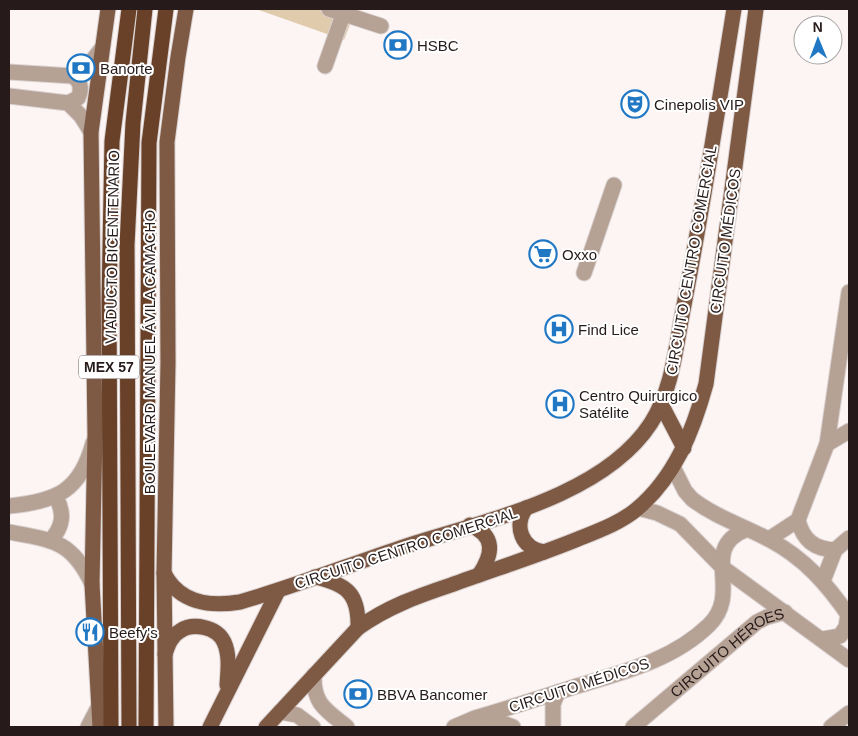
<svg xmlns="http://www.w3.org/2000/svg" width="858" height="736" viewBox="0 0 858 736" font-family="Helvetica,sans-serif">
<rect width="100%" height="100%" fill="#fcf5f4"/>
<!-- park -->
<polygon fill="#e0cbac" points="256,9 356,9 344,40"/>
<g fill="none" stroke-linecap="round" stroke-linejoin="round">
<!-- minor casing -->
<g stroke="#dad2d1" stroke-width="17">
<g id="minor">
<polyline points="329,9 381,26"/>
<polyline points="325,66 345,9"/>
<polyline points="9,72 73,76 88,66 102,48"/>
<polyline points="9,96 68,103 81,116 91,132"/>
<path d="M68,103L78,98C82,89 81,82 73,76"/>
<polyline points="584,273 614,185"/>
<polyline points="827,444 849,431"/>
<path d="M673,467L685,491L692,499C715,517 744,526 770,540C804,558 827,584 849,616"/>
<path d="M9,506C56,501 80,492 93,443"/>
<polyline points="638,508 657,513 680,524 722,567 849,660"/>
<path d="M798,520C803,540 814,549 835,550"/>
<path d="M9,532C53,540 72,541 92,584"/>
<polyline points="769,539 798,520 827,444 849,292"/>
<path d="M50,541C63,527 65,514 56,497"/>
<polyline points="823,581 835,550 849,538"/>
<polyline points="823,639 840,636 846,627 848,614"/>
<path d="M314,675C313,704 326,710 347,727"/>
<polyline points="280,712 297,715 313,727"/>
<polyline points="479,719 495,720 513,727"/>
<polyline points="88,727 100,704"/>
<path d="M454,727L475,718C509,708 543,697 577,686C624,672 673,660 709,625C743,592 699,549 745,530"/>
<polyline points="553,727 553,704 558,692"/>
<path id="s1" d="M633,727L757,622L767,617L785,612"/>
<polyline points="831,727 849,713"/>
</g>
</g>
<!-- major casing -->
<g stroke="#dad2d1" stroke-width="17">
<g id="major">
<polyline points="661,404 684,448"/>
<path d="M526,508C513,526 522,549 544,552"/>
<path d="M470,525C496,536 493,554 479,575"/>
<path d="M164,573C179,603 210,607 240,602C295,586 349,565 403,547C483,521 603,497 651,423C673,389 676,344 684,305C703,207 718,108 734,9"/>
<path d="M315,577C347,584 359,594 358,628"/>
<path d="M165,654C168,645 171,636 180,631C193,622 217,627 224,642C230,655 228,671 227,685"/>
<polyline points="100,727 92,584 95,434 91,132 108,9"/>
<polyline points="166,727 164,573 168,363 167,142 178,57 186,9"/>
<polyline points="210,727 278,591"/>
<path d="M266,727L358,628C387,607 418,596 451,585C492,570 533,557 573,541C595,532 619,524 637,509C675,477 693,431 706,384L756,9"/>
</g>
</g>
<!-- highway casing -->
<g stroke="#dad2d1" stroke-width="17">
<g id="highway">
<polyline points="111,727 109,302 112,141 129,9"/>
<polyline points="129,727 127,245 133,123 145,9"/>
<polyline points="146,727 149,143 166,9"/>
</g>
</g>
<!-- minor -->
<use href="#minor" stroke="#b6a195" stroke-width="15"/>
<!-- major -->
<use href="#major" stroke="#7e5a45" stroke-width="15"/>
<!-- highway -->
<use href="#highway" stroke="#694129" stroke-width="15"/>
</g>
<!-- icons -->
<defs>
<g id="bank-ring" transform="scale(1.4375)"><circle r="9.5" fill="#fff" stroke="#2078c5" stroke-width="1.5"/><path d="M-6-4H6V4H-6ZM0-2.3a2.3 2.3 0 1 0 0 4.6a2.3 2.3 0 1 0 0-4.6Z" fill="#2078c5"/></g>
<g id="theatre-ring" transform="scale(1.4375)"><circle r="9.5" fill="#fff" stroke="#2078c5" stroke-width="1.5"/><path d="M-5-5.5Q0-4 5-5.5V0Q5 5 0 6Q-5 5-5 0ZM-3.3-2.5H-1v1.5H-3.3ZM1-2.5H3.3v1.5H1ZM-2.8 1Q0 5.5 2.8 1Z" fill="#2078c5"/></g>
<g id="supermarket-ring" transform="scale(1.4375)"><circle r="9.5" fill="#fff" stroke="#2078c5" stroke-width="1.5"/><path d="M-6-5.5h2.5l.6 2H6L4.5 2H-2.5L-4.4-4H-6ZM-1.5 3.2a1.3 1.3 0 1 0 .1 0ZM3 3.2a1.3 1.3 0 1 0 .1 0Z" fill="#2078c5"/></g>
<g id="hospital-ring" transform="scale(1.4375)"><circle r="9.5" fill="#fff" stroke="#2078c5" stroke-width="1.5"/><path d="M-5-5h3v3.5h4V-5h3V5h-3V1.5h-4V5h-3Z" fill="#2078c5"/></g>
<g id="restaurant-ring" transform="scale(1.4375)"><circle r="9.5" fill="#fff" stroke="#2078c5" stroke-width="1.5"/><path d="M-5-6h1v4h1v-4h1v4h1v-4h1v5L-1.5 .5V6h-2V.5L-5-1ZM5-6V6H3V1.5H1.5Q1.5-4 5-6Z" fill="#2078c5"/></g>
</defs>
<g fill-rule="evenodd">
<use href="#bank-ring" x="398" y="45"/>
<use href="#bank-ring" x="81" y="68"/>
<use href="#theatre-ring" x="635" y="104"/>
<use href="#supermarket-ring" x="543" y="254"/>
<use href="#hospital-ring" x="559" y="329"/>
<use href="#hospital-ring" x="560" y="404"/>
<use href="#restaurant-ring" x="90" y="632"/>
<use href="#bank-ring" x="358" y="694"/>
</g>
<g text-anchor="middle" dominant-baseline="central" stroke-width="4" stroke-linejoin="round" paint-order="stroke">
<!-- shield labels -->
<rect fill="#fff" stroke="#675f5f" stroke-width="1" x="79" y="355.5" width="60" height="23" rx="4"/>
<g font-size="14" font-weight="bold" fill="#261b1a">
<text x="109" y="367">MEX 57</text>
</g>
<!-- poi labels -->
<g font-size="15" fill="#261b1a" stroke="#fff" text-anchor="start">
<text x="417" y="45">HSBC</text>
<text x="100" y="68">Banorte</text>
<text x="654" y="104">Cinepolis VIP</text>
<text x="562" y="254">Oxxo</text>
<text x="578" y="329">Find Lice</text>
<text x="579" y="395">Centro Quirurgico<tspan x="579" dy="17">Satélite</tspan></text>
<text x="109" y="632">Beefy's</text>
<text x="377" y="694">BBVA Bancomer</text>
</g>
<!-- street labels -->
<g font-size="15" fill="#261b1a" stroke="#fff">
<text transform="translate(725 241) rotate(-82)">CIRCUITO MÉDICOS</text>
<text transform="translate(112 247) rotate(-89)">VIADUCTO BICENTENARIO</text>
<text transform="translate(691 260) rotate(-80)">CIRCUITO CENTRO COMERCIAL</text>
<text transform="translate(149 352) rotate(-90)">BOULEVARD MANUEL ÁVILA CAMACHO</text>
<text transform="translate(406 548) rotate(-18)">CIRCUITO CENTRO COMERCIAL</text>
<text stroke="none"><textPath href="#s1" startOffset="121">CIRCUITO HÉROES</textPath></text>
<text transform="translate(579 685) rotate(-18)">CIRCUITO MÉDICOS</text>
</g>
</g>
<!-- border -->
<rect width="858" height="736" fill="none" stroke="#261b1a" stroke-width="20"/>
<!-- north arrow -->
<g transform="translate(818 40) rotate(359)"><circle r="24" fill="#ffffff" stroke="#a8a4a3"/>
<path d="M0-4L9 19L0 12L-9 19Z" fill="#2078c5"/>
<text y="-8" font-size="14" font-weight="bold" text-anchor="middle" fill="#261b1a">N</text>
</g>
</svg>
